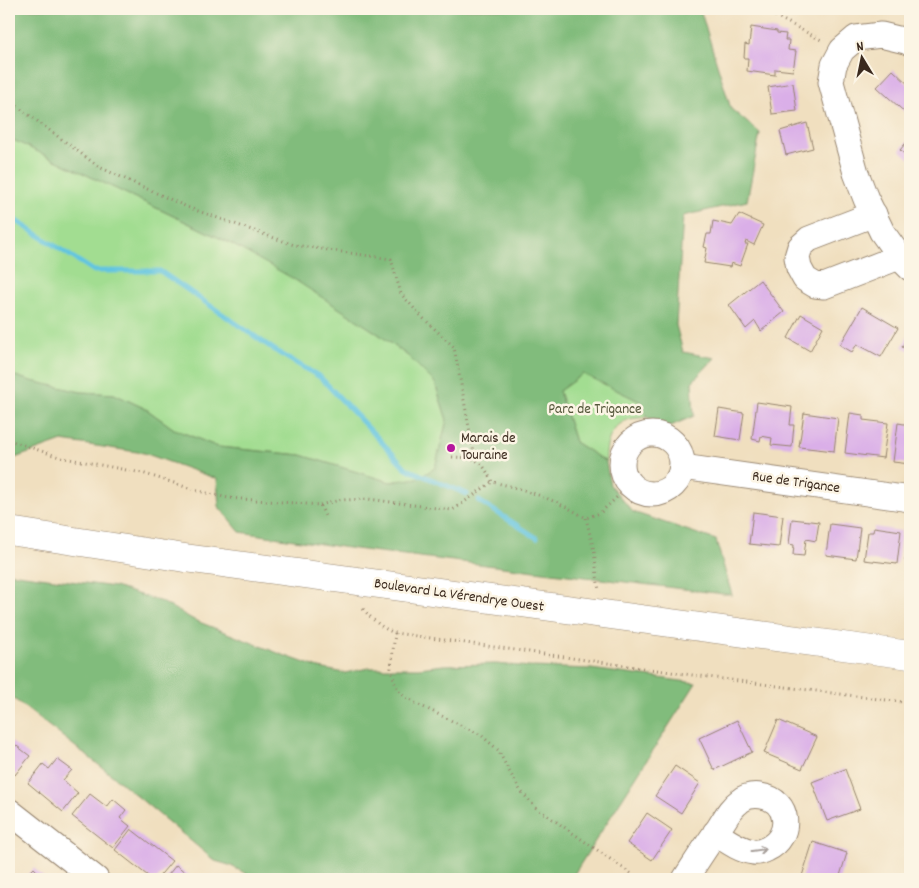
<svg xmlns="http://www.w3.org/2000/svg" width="919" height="888" viewBox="0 0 919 888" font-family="Dekko,sans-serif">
<rect width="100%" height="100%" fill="#fcf5e5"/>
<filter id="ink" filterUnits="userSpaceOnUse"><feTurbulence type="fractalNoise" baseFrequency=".02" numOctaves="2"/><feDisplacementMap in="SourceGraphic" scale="10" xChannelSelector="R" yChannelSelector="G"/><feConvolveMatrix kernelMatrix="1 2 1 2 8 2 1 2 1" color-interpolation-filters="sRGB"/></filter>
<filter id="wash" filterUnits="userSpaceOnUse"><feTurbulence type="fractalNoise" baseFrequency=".0096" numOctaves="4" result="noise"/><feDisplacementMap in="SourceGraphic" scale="20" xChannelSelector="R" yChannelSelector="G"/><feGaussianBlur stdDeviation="1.12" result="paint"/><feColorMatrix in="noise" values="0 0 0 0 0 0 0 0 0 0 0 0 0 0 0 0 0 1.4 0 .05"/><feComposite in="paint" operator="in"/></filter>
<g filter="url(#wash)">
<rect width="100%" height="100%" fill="#f0dfbf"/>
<!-- green -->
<g fill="#a2dd91" stroke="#6e8458">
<polygon points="9,138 228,242 292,277 377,333 408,356 435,383 447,420 435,468 418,478 390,482 301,455 218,447 174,429 146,409 114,394 81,392 31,381 9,374"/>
<path d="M583,373L641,402L647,417C641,418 635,418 630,419C611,425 605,444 606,462L575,442L559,391Z"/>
</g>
<!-- forest -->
<g fill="#81bc7b" stroke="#5e734c">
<polygon points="9,9 700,9 731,109 760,133 747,201 683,216 676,325 683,352 715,358 692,382 694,416 666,428 647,417 641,402 583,374 559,391 575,442 606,462 610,485 633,512 716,540 732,595 355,549 240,532 219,507 217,479 144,453 62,441 12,459 9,458 9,374 31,381 81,392 114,394 146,409 174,429 218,447 301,455 390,482 418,478 435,468 447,420 435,383 408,356 377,333 292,278 228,242 9,138"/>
<polygon points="9,573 115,587 162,602 194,620 283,655 319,668 345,673 369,668 419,668 444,665 496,664 531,667 591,669 696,683 571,879 257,879 229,865 215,861 113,776 9,695"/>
</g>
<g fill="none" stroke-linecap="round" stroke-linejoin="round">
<!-- stream -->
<g stroke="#62c5e0" stroke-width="5">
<polyline points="9,216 94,271 160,271 279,353 320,377 407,469 467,494"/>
<polyline points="479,501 537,538"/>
</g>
</g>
<g id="blocks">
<!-- building -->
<g fill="#daafe8">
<polygon points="751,27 777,31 777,33 786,34 785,40 789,40 788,50 796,51 793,71 775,69 775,75 747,71 748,58 744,58 745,44 749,45"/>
<polygon points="893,70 910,86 910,117 877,87"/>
<polygon points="793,83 797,111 772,114 768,87"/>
<polygon points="807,123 813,148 786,155 780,131"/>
<polygon points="910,138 910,159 900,150"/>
<polygon points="739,214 763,225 754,245 746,241 745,244 748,244 740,266 731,263 730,267 704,263 707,248 704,247 707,234 711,234 713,221 732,225"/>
<polygon points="760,280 784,312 761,331 755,321 746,329 729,305"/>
<polygon points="862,307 898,328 881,357 857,344 852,352 840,345"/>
<polygon points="801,314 823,327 810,351 788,338"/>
<polygon points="910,332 910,351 902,347"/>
<polygon points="757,402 792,407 790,425 794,425 792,447 771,445 772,438 761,436 760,441 752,439"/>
<polygon points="719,409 744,413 740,440 715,436"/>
<polygon points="804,413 838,418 834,451 799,447"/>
<polygon points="850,413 863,415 863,420 888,423 883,458 845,453"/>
<polygon points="898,423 910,425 910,464 893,462"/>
<polygon points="753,512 783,516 779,547 749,544"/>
<polygon points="792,519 819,522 816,541 806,539 804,556 793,555 794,545 789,544"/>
<polygon points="830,524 860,528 856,559 826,555"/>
<polygon points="874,527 901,531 897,564 864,560 868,532 873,532"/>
<polygon points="909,531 910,531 910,562 905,561"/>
<polygon points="737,720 752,752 714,770 699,738"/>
<polygon points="778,720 817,737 802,769 764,753"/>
<polygon points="9,740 30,756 15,775 9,770"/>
<polygon points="57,759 72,770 63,780 78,793 63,812 28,783 43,764 49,769"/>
<polygon points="675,766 700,783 681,813 655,796"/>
<polygon points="845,769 860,809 827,821 812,782"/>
<polygon points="90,794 107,807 113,799 126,810 120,818 130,826 113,848 72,816"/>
<polygon points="647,813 672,830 652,860 627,843"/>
<polygon points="131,829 172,861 157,879 152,879 115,850"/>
<polygon points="813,842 847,853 839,879 801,879"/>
<polygon points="176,865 194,879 165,879"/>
<polygon points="34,868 45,879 23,879"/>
</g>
</g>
</g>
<g filter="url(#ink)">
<use href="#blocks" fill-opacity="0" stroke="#96846e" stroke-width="1"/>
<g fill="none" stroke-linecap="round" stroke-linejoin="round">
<!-- minor casing -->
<g stroke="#96846e" stroke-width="27">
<g id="minor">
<polyline points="910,43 906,41 881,35 856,38 842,50 834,65 831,82 856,173 866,199 882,232 902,260 910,268"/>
<polyline points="874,214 809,239 800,247 797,257 799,268 805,279 815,285 824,286 899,257"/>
<circle cx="652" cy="464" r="30"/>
<polyline points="682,467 910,499"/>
<polyline points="9,811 96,879"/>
<path d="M685,879C696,862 707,845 719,828C725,819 730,808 740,801C746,796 754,795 761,796C790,800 793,837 767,849C763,851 758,853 753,852C739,850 726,840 715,833"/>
</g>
</g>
<!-- major casing -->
<g stroke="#96846e" stroke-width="29">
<polyline id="major" points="9,531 185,558 910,655"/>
</g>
<!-- path -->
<g stroke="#96846e" stroke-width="3" stroke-dasharray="1 4" stroke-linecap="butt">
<polyline points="762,9 823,41"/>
<polyline points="9,100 99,167 187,207 294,245 391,259 401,294 422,317 454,347 475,459"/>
<polyline points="9,440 59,457 142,473 174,483 194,490 228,498 320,505 325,516"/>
<path d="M452,457C478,458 481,459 492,482"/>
<path d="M320,505L340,500L368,499L452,510L456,508L492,482C526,489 556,500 586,518L600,513L630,485"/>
<polyline points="586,518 594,551 599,591"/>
<path d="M363,609C373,620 381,628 395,633L692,675L910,703"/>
<polyline points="395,633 391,668 395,684 400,693 415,703 481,735 498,750 508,769 520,790 535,807 639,879"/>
</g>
<!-- minor -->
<use href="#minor" stroke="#fff" stroke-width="25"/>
<!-- major -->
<use href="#major" stroke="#fff" stroke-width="28"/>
</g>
<!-- one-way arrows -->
<defs><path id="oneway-shaft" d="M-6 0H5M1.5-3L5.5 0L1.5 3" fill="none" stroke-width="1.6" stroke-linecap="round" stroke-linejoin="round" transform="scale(1.25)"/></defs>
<use stroke="#a79f9a" href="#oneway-shaft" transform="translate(759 850) rotate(-8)"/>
</g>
<!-- markers -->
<circle fill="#b5179e" stroke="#fcf5e5" stroke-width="2" cx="451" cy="448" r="5"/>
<g text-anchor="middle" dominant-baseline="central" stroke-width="5" stroke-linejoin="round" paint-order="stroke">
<!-- park labels -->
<g font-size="15" fill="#55573b" stroke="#fcf5e5">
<text x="595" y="410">Parc de Trigance</text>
</g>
<!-- poi labels -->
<g font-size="15" fill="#3b2a1e" stroke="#fcf5e5" text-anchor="start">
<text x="461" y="439">Marais de<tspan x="461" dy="17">Touraine</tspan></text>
</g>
<!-- street labels -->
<g font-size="15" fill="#3b2a1e" stroke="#fcf5e5">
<text transform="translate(796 483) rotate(8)">Rue de Trigance</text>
<text transform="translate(459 596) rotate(8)">Boulevard La Vérendrye Ouest</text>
</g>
</g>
<!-- margin -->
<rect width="919" height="888" fill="none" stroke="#fcf5e5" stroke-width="30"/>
<!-- north arrow -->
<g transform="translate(862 58) rotate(350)" stroke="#fcf5e5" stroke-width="4" paint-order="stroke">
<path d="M0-4L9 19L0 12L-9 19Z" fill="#3b2a1e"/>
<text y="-8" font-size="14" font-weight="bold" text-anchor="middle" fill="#3b2a1e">N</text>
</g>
</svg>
